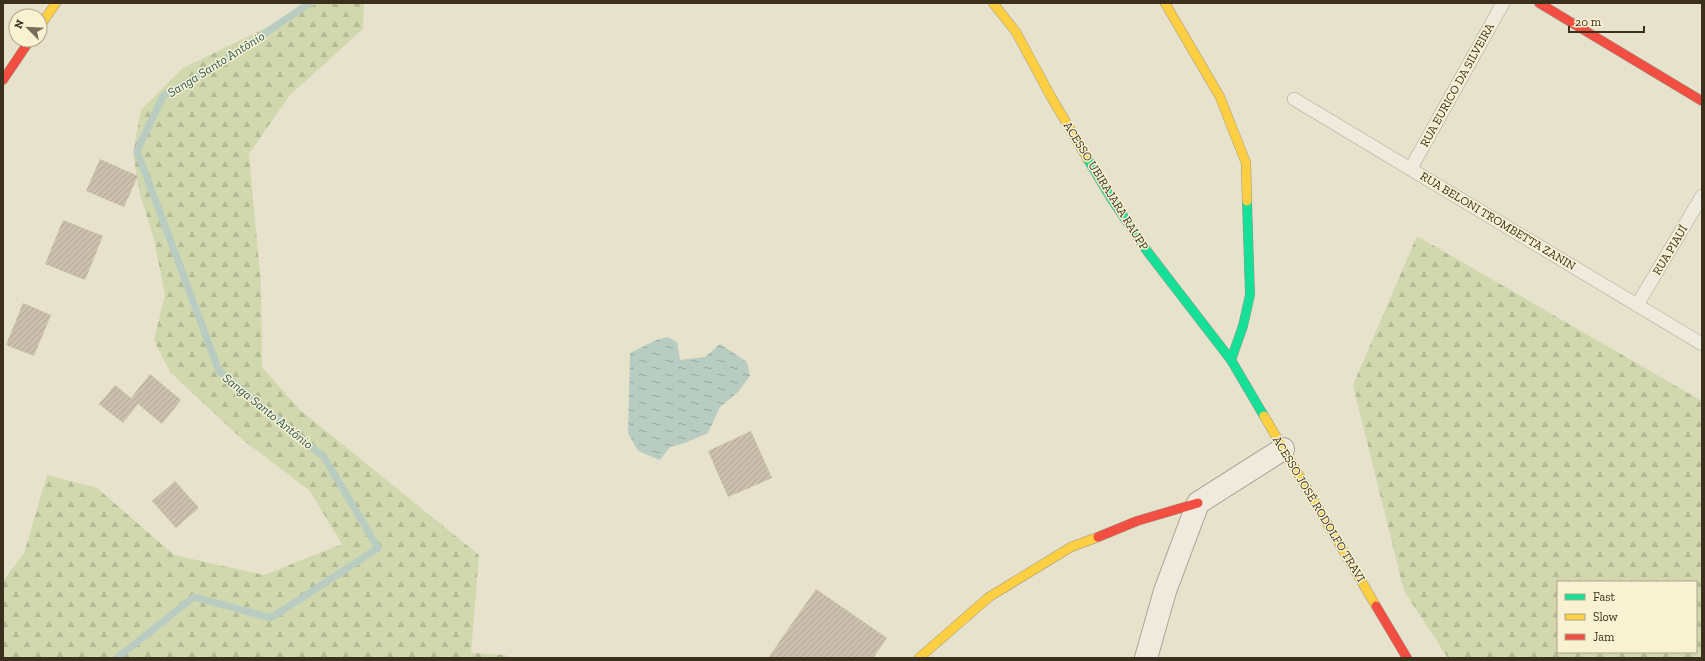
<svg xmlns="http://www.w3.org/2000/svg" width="1705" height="661" viewBox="0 0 1705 661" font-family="'Zilla Slab',serif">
<defs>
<pattern id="forest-firs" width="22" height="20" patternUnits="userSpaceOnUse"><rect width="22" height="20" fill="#d1d8ae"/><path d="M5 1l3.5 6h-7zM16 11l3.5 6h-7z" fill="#b4ba95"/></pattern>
<pattern id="water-ripples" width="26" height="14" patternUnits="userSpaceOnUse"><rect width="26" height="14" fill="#b8ccc2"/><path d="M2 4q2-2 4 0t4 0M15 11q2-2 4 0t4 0" fill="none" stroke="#97a69d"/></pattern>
<pattern id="building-hatch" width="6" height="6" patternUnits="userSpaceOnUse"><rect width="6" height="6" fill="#cac0ad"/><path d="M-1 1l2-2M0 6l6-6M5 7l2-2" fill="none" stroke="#aea594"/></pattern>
</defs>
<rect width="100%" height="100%" fill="#e6e2cc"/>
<!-- forest -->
<g fill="url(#forest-firs)" fill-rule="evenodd">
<polygon points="318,3 364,3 363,29 290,95 249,154 261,285 262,367 300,410 479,555 471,653 505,655 510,658 3,658 3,581 24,553 47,475 97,488 174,555 264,575 342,544 310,491 243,440 170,372 154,340 165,295 154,239 140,194 133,153 141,110 183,68"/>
<path d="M1417,236L1702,401V658H1448L1404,591L1353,385ZM1558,582H1696V652H1558Z"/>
</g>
<!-- water -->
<polygon fill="url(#water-ripples)" points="667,337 677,342 680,360 705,357 720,344 747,362 750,376 738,392 720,407 708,433 685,443 670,447 660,460 638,451 628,433 630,353 656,340"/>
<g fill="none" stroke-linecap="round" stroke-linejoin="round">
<!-- stream -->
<polyline stroke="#b8ccc2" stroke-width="7" points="117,658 194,597 271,618 378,548 324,457 219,371 137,151 163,96 219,64 310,3"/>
</g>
<!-- building -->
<g fill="url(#building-hatch)">
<polygon points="100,159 138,176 124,207 86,191"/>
<polygon points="63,220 103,236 85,280 45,264"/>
<polygon points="23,303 51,315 34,356 6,345"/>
<polygon points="150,374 181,400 162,424 138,404 123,423 99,404 115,385 131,398"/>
<polygon points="751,431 772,478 728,497 708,451"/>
<polygon points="175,481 199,508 176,528 152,501"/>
<polygon points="816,589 887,638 873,658 768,658"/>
</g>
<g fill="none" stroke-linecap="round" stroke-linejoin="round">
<!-- lane casing -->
<g stroke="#aba696" stroke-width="14">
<g id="lane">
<polyline points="1294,99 1702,344"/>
<polyline points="1411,168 1503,3"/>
<polyline points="1637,305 1702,196"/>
</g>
</g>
<!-- street casing -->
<g stroke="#aba696" stroke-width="24">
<polyline id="street" points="1146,658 1165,591 1198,503 1283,449"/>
</g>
<!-- fast casing -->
<g stroke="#9b9686" stroke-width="10">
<g id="fast">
<polyline points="1087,158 1111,198 1147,251 1231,360 1264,416"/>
<polyline points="1231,360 1243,326 1250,295 1247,201"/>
</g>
</g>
<!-- slow casing -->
<g stroke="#9b9686" stroke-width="10">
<g id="slow">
<polyline points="993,3 1016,32 1050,95 1087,158"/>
<polyline points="1165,3 1220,97 1246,163 1247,201"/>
<polyline points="40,26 56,3"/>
<polyline points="1264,416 1376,606"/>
<polyline points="919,658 989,597 1071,547 1098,537"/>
</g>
</g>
<!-- jam casing -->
<g stroke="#9b9686" stroke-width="10">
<g id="jam">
<polyline points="1539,3 1702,101"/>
<polyline points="3,80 30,40"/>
<polyline points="1098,537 1137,521 1198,503"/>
<polyline points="1376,606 1407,658"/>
</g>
</g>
<!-- lane -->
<use href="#lane" stroke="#eeebde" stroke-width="13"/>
<!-- street -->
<use href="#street" stroke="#eeebde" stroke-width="22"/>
<!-- fast -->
<use href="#fast" stroke="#16e098" stroke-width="9"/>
<!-- slow -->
<use href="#slow" stroke="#ffcf43" stroke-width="9"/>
<!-- jam -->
<use href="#jam" stroke="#f24e42" stroke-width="9"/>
</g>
<g text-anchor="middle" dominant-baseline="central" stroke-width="3" stroke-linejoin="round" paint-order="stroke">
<!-- street labels -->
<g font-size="12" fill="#3b2f1d" stroke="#f8f2d2">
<text transform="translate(1457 85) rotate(-61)">RUA EURICO DA SILVEIRA</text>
<text transform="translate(1106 186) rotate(58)">ACESSO UBIRAJARA RAUPP</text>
<text transform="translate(1498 221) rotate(31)">RUA BELONI TROMBETTA ZANIN</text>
<text transform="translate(1670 250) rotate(-59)">RUA PIAUÍ</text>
<text transform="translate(1319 509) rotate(59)">ACESSO JOSÉ RODOLFO TRAVI</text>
</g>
<!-- water labels -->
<g font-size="13" font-style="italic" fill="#2b585b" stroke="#f8f2d2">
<text transform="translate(216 64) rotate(-32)">Sanga Santo Antônio</text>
<text transform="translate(268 411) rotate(39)">Sanga Santo Antônio</text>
</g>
</g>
<!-- border -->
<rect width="1705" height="661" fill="none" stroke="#3b2f1d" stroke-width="8"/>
<!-- legend -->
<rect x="1557" y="581" width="140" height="72" fill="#f8f2d2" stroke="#aca48a"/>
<rect x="1565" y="594" width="20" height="6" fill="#16e098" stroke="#aca48a"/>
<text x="1593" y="601" font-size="12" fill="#3b2f1d">Fast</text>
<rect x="1565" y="614" width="20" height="6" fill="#ffcf43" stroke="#aca48a"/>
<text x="1593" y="621" font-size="12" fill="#3b2f1d">Slow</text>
<rect x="1565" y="634" width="20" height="6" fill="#f24e42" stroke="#aca48a"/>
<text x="1593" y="641" font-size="12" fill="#3b2f1d">Jam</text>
<!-- north arrow -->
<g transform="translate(28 28) rotate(294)"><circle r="19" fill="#f8f2d2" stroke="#aca48a"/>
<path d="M0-3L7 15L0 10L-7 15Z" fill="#776e5a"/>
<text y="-6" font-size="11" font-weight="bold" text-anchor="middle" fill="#3b2f1d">N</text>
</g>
<!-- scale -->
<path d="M1569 26v6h75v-6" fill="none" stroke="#3b2f1d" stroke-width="2"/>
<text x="1575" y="26" font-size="12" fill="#3b2f1d" stroke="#f8f2d2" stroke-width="3" paint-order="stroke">20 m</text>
</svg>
